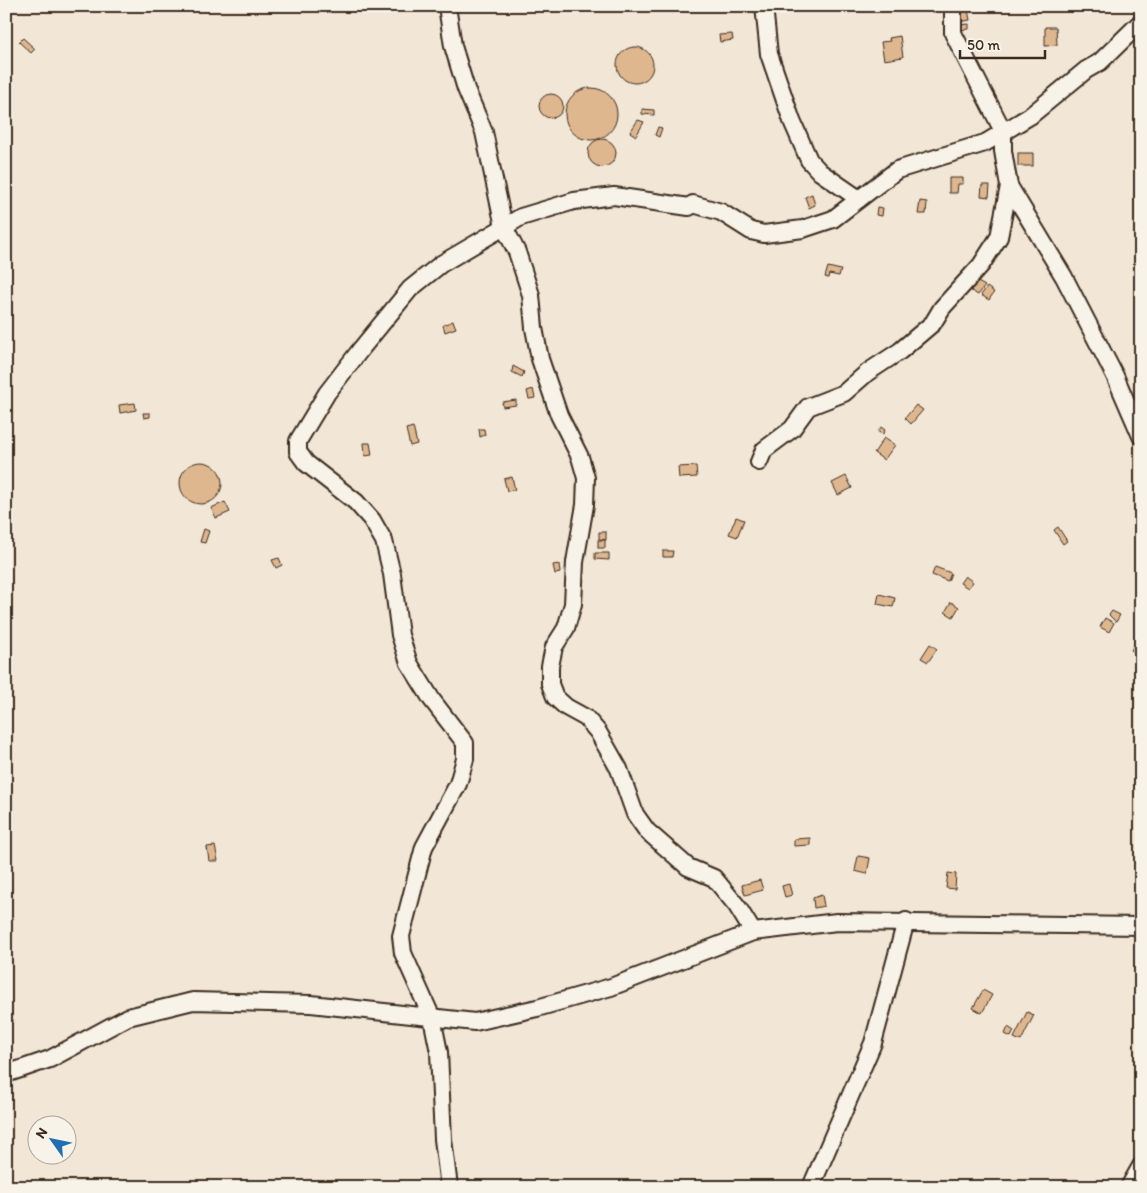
<svg xmlns="http://www.w3.org/2000/svg" width="1147" height="1193" viewBox="0 0 1147 1193" font-family="Itim,sans-serif">
<rect width="100%" height="100%" fill="#f2e7d6"/>
<filter id="ink" filterUnits="userSpaceOnUse"><feTurbulence type="fractalNoise" baseFrequency=".02" numOctaves="2"/><feDisplacementMap in="SourceGraphic" scale="10" xChannelSelector="R" yChannelSelector="G"/><feConvolveMatrix kernelMatrix="1 2 1 2 8 2 1 2 1" color-interpolation-filters="sRGB"/></filter>
<g filter="url(#ink)">
<!-- building -->
<g fill="#dfb78f" stroke="#3b2a1e">
<polygon points="958,10 968,10 970,20 959,22"/>
<polygon points="969,24 969,29 959,30 958,25"/>
<polygon points="1045,27 1056,27 1057,45 1045,46"/>
<polygon points="732,34 733,40 720,42 719,35"/>
<polygon points="900,36 903,57 884,60 881,42 890,41 889,38"/>
<polygon points="23,38 35,49 31,53 19,42"/>
<circle cx="635" cy="65" r="18"/>
<circle cx="591" cy="114" r="26"/>
<circle cx="551" cy="106" r="12"/>
<polygon points="642,109 654,110 654,115 642,114"/>
<polygon points="638,120 644,122 636,136 630,132"/>
<polygon points="658,127 662,128 659,137 655,135"/>
<circle cx="602" cy="153" r="14"/>
<rect x="1018" y="153" width="15" height="13"/>
<polygon points="949,178 963,178 963,184 958,184 957,193 949,193"/>
<polygon points="982,185 990,185 989,197 981,196"/>
<polygon points="812,194 815,205 809,208 805,197"/>
<polygon points="920,201 927,202 926,214 918,214"/>
<polygon points="877,207 883,208 882,216 876,215"/>
<polygon points="828,267 841,270 839,276 829,274 828,278 825,277"/>
<polygon points="976,281 985,286 978,295 970,290"/>
<polygon points="987,287 994,292 989,300 981,295"/>
<polygon points="453,321 456,328 445,332 443,325"/>
<polygon points="513,366 524,372 522,377 512,372"/>
<polygon points="533,389 535,398 529,399 527,391"/>
<polygon points="516,400 516,405 503,407 502,402"/>
<polygon points="135,403 136,410 120,413 119,405"/>
<polygon points="916,405 923,410 911,424 905,418"/>
<polygon points="143,413 150,413 150,417 144,418"/>
<polygon points="413,427 417,444 410,446 406,429"/>
<polygon points="881,427 885,430 883,434 878,432"/>
<polygon points="479,429 484,429 485,435 480,437"/>
<polygon points="884,438 895,445 884,460 874,453"/>
<polygon points="364,443 370,443 372,455 365,456"/>
<circle cx="201" cy="483" r="21"/>
<polygon points="696,466 697,477 679,478 678,467"/>
<polygon points="846,476 852,488 838,495 832,483"/>
<polygon points="512,477 515,490 507,491 504,479"/>
<polygon points="225,502 230,512 216,518 211,508"/>
<polygon points="736,517 744,520 737,537 729,534"/>
<polygon points="1058,527 1067,541 1063,544 1054,530"/>
<polygon points="204,529 209,531 205,543 200,542"/>
<polygon points="599,532 606,532 606,540 599,539"/>
<rect x="598" y="540" width="7" height="8"/>
<polygon points="663,551 673,551 672,557 663,557"/>
<polygon points="595,553 609,553 609,560 595,559"/>
<polygon points="279,558 282,565 276,568 272,560"/>
<polygon points="559,564 560,573 555,574 553,565"/>
<polygon points="935,567 951,573 948,581 932,575"/>
<polygon points="965,576 973,582 968,588 960,583"/>
<polygon points="879,594 895,598 893,607 877,604"/>
<polygon points="951,602 959,607 953,617 945,612"/>
<polygon points="1112,611 1120,615 1116,622 1109,615"/>
<polygon points="1105,618 1114,623 1109,632 1100,627"/>
<polygon points="1136,642 1141,645 1136,653 1131,650"/>
<polygon points="930,644 937,649 928,662 921,658"/>
<polygon points="810,838 810,845 794,846 794,839"/>
<polygon points="215,846 218,861 209,861 207,847"/>
<polygon points="858,856 870,858 867,874 855,871"/>
<polygon points="948,873 956,874 955,889 946,888"/>
<polygon points="760,880 763,890 745,895 742,885"/>
<polygon points="789,884 792,895 785,897 782,886"/>
<polygon points="822,895 824,906 814,908 813,898"/>
<polygon points="983,990 992,995 982,1013 973,1008"/>
<polygon points="1027,1012 1034,1015 1021,1041 1014,1038"/>
<polygon points="1008,1027 1014,1031 1011,1037 1005,1034"/>
</g>
<g fill="none" stroke-linecap="round" stroke-linejoin="round">
<!-- minor casing -->
<g stroke="#3b2a1e" stroke-width="20">
<g id="minor">
<polyline points="447,6 453,46 466,89 484,132 504,227 517,252 531,295 534,328 540,359 559,415 580,457 586,478 585,505 575,562 573,604 566,628 554,647 550,666 550,684 555,697 566,707 586,718 598,732 619,769 635,814 647,831 688,867 714,878 737,906 753,932"/>
<polyline points="764,6 769,54 792,121 809,160 820,172 859,199"/>
<polyline points="953,6 953,33 1003,131 1003,151 1009,186 1064,277 1115,376 1141,436"/>
<polyline points="759,462 764,450 792,429 808,407 844,393 868,372 900,351 933,323 942,308 981,265 999,237 1009,186"/>
<polyline points="6,1074 50,1059 128,1017 193,1001 311,1004 475,1022 537,1008 611,987 753,932 837,922 1141,926"/>
<polyline points="449,1187 443,1139 439,1052 432,1018 403,953 401,936 424,847 458,784 465,759 465,743 432,700 409,663 400,635 392,574 384,541 372,520 356,502 306,463 298,452 298,441 327,393 361,349 410,289 441,264 521,217 574,201 614,196 689,207 693,204 721,212 751,231 764,234 803,229 833,219 897,170 985,143 1030,116 1086,70 1100,62 1141,22"/>
<polyline points="811,1187 873,1043 906,921"/>
<polyline points="1129,1187 1141,1166"/>
</g>
</g>
<!-- minor -->
<use href="#minor" stroke="#f7f3e8" stroke-width="16"/>
</g>
</g>
<!-- margin -->
<rect width="1147" height="1193" fill="none" stroke="#f7f3e8" stroke-width="25"/>
<rect x="12" y="12" width="1122" height="1168" fill="none" stroke="#3b2a1e" stroke-width="2" filter="url(#ink)"/>
<!-- north arrow -->
<g transform="translate(52 1140) rotate(303)"><circle r="24" fill="#f7f3e8" stroke="#aca397"/>
<path d="M0-4L9 19L0 12L-9 19Z" fill="#1f6fb2"/>
<text y="-8" font-size="14" font-weight="bold" text-anchor="middle" fill="#3b2a1e">N</text>
</g>
<!-- scale -->
<path d="M960 50v8h85v-8" fill="none" stroke="#3b2a1e" stroke-width="2.5"/>
<text x="967" y="50" font-size="15" fill="#3b2a1e" stroke="#f7f3e8" stroke-width="4" paint-order="stroke">50 m</text>
</svg>
